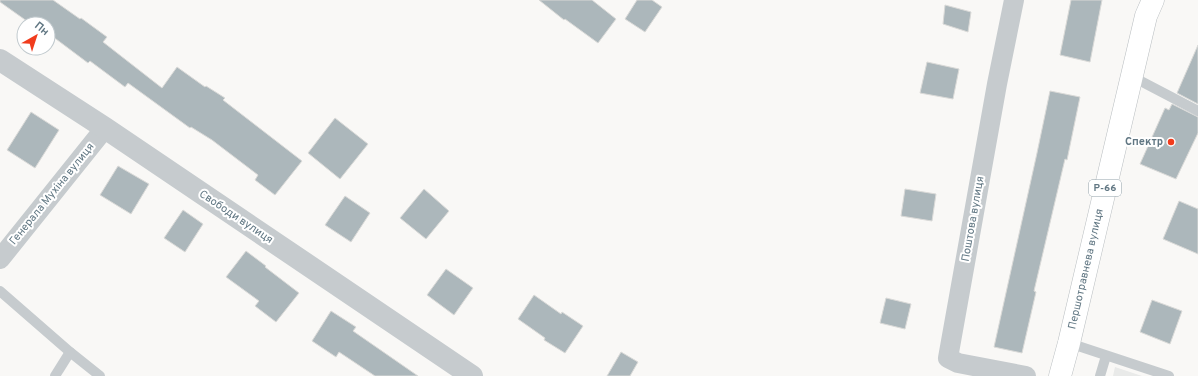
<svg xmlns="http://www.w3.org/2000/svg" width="1198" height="376" viewBox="0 0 1198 376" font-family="Overpass,sans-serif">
<rect width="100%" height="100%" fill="#f9f8f6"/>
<!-- built -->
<polygon fill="#e9eae9" points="1115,367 1142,376 1113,376"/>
<!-- building -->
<g fill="#acb7bb" stroke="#dadad8">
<polygon points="0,0 53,0 80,19 81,18 107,37 103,42 162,88 177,67 205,87 206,86 225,98 223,100 302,161 275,195 255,180 258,175 212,140 191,127 190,128 128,83 125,87 90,61 88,63 48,33 48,24 31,24 0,2"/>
<polygon points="539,0 592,0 616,19 598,43 565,19 564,20"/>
<polygon points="637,0 652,0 662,7 645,32 625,19"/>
<polygon points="1071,0 1102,0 1090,62 1060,55"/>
<polygon points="945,5 971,12 968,32 943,24"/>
<polygon points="1198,45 1198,104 1177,93"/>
<polygon points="927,62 959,69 953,99 920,93"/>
<polygon points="1050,91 1080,97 1067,160 1065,159 1034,291 1036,292 1022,353 994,347 1037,153"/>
<polygon points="1172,104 1198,117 1198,133 1176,179 1140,164 1165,108 1169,110"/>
<polygon points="31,112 59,130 35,168 7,150"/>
<polygon points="335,118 368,144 340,179 308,153"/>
<polygon points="118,166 149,184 131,214 100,195"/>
<polygon points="424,189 449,211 426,239 400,218"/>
<polygon points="905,189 936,194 932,221 901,216"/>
<polygon points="345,196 370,213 351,242 325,225"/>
<polygon points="1179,201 1198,209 1198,254 1163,239"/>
<polygon points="183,210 203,224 185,252 164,238"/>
<polygon points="246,251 266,266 265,267 299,293 276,322 255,306 259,301 226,277"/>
<polygon points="446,269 473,288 454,315 427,295"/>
<polygon points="534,295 561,314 562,312 583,326 565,353 544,340 545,338 518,319"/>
<polygon points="886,298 911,304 905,329 880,323"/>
<polygon points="1152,300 1182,311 1170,344 1140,332"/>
<polygon points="331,311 356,327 353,331 418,376 375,376 339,352 336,357 312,341"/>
<polygon points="621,352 638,362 630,376 607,376"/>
</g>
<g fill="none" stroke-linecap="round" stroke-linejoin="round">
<!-- primary casing -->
<g stroke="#b9bec1" stroke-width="23">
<polyline id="primary" points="1060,376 1069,343 1146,16 1153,0"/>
</g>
<!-- service -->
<g stroke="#c6cbce" stroke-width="10">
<polyline points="1131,76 1198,111"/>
<polyline points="0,291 70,352 100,376"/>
<polyline points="1069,343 1169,376"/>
<polyline points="55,376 70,352"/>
<polyline points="1100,376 1106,356"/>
</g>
<!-- minor -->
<g stroke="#c6cbce" stroke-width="20">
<polyline points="1014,0 997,84 948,358 958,363 1026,376"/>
<polyline points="0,259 105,128"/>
</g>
<!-- tertiary -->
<polyline stroke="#c6cbce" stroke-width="22" points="0,60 105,128 472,376"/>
<!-- primary -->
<use href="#primary" stroke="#fff" stroke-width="22"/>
</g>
<!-- markers -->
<circle fill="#f13c1d" stroke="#fff" stroke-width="1.5" cx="1171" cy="142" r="4"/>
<g text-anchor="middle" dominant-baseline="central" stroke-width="4" stroke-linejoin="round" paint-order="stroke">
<!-- shield labels -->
<rect fill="#fff" stroke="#90a0a8" stroke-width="1" x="1089" y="180" width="32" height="16" rx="3"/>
<g font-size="10" font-weight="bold" fill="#617783">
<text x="1105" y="188">Р-66</text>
</g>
<!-- poi labels -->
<g font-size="11" font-weight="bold" fill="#617783" stroke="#fff" text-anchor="end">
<text x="1163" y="142">Спектр</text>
</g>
<!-- street labels -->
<g font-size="11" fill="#617783" stroke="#fff">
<text transform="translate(52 194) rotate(-51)">Генерала Мухіна вулиця</text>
<text transform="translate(236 217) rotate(34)">Свободи вулиця</text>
<text transform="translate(973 219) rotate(-80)">Поштова вулиця</text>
<text transform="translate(1086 269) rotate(-77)">Першотравнева вулиця</text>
</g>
</g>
<!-- north arrow -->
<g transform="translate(36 36) rotate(39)"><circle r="19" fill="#ffffff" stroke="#c0c9cd"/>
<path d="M0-3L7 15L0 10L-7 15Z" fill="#f13c1d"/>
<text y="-6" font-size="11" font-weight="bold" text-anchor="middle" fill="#617783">Пн</text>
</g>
</svg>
